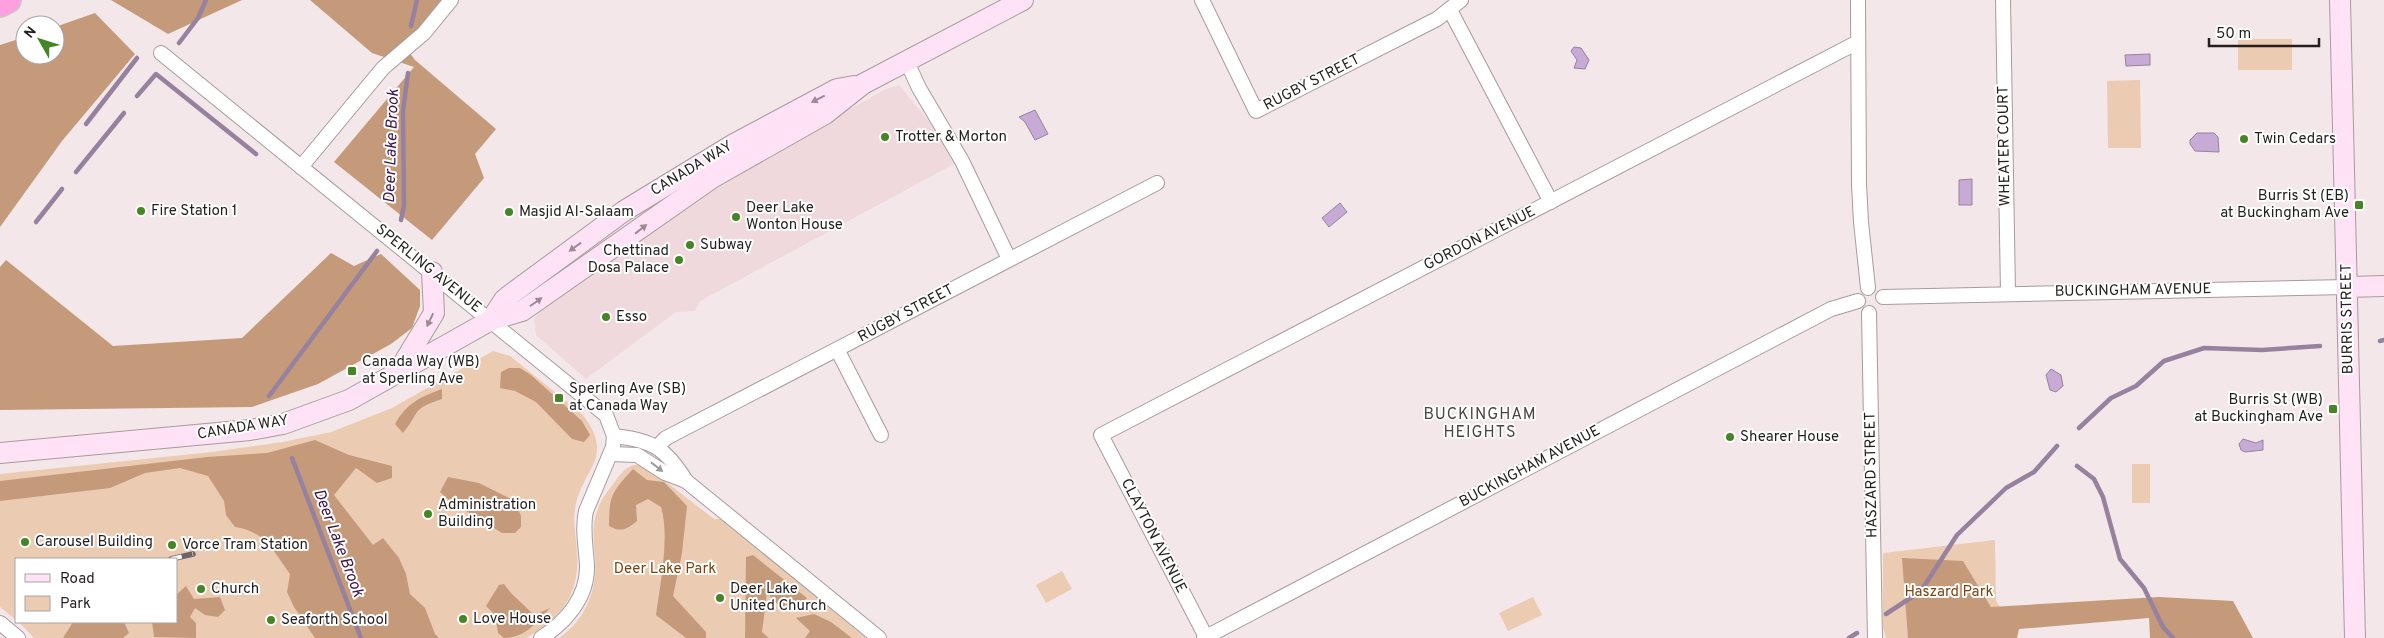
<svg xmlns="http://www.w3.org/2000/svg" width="2384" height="638" viewBox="0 0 2384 638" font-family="Overpass,sans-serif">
<rect width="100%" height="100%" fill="#f4e7e9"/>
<!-- built -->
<polygon fill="#efd9dc" points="899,85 933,126 954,164 700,301 695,311 676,312 586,379 536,335 534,319 541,309 691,203 776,150 886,89"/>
<!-- green -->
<g fill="#ebcbb2">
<rect x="2238" y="39" width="54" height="31"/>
<polygon points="2140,80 2141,148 2108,148 2107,81"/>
<path d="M493,351L510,356L582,414C617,458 581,469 575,509C573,523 576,537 577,552C580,594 562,618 526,638H34L19,622H176V559H16V620L0,607V474L212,452L283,442L331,432L392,408Z"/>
<rect x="2132" y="464" width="18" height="39"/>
<path d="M634,465H642L648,468L714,519H721L866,638H559C585,621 598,589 595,558C594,541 591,525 598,509C601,499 608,491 614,483C620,475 624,468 634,465Z"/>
<polygon points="1995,540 1996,601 2013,626 2011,638 1886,638 1883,628 1883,553"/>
<polygon points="1062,571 1072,589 1046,603 1036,585"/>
<polygon points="1533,597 1542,615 1508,631 1499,613"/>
</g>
<!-- forest -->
<g fill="#c59a7a">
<polygon points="111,0 242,0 168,34"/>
<polygon points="310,0 444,0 405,47 415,60 496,129 475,154 484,178 432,240 334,162 414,67 372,53"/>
<polygon points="95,13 135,54 62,141 0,227 0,45 25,37 25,55 55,55 55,27"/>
<polygon points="331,253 354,266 381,254 420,290 420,306 412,328 391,344 318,384 252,407 0,410 0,267 6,260 113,346 242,338"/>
<polygon points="509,368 520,368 531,375 582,421 590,435 584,442 572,439 536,402 515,391 500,388 501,372"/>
<path d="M442,389V399C411,409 421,411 403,433L395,424C407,403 420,397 442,389Z"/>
<path d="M315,440L349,455L392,466V478L377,483L356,468L334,495L373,545L383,538L399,558L406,574L410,594L425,608L435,634L439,638H315L294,607L287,592L290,574C273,551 265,531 235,527L226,515L224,501L208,476L180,468L145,473L110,488L0,501V481L207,457L267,453Z"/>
<path d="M633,469L647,480L664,482L687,506L682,553L673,596L706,632V638H686L656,615C660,586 670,535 661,507L648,499L636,505L637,521C627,529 621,533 609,526C609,495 612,492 633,469Z"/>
<polygon points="448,477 479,483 515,501 521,516 521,527 515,533 502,533 450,501 440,492"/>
<polygon points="753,555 807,598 800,605 780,607 767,593 762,632 769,638 745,638 746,557"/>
<polygon points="1902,558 1963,561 1991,607 2159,597 2233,601 2253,638 2150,638 2149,618 2019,629 2017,638 1908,638"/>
<path d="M504,584L511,593L534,615L550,608C537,623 524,638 504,638L498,633L495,615L486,606L499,585Z"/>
<polygon points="186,586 194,599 220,597 225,610 218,617 205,615 195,608 190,617 196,623 196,638 154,637 152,622 176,622 176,595"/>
<polygon points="814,614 831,622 852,638 805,638 810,631 796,618"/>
<polygon points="73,622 124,622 129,633 123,638 63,638"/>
</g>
<!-- water -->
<g fill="#c7abd6" stroke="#96819f">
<polygon points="1574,47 1581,48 1589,60 1585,69 1574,68 1577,60 1571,51"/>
<polygon points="2150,54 2150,65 2126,66 2125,55"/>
<polygon points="1035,110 1048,134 1035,140 1025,122 1019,117"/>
<polygon points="2197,133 2214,133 2218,137 2219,152 2195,151 2190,144 2190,140"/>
<polygon points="1972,179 1972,205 1959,205 1959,180"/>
<polygon points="1340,203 1347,212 1329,227 1322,218"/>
<polygon points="2051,369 2061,375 2063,386 2056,392 2050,390 2046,375"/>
<polygon points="2243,439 2256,443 2263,440 2263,450 2245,452 2241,450 2239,444"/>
</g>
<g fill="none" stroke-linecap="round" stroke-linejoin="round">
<!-- stream -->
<g stroke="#96819f" stroke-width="4.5">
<polyline points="411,26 417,0"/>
<polyline points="179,43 198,18 206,0"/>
<polyline points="137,96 156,74 256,154"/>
<polyline points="86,124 137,58"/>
<polyline points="76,172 124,113"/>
<polyline points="401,220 404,205 403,111 408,73"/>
<polyline points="36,222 62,189"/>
<polyline points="2380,341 2384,340"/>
<polyline points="269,396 377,251"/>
<polyline points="2079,428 2111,398 2136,386 2164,361 2204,348 2262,350 2320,346"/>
<polyline points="292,458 361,638"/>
<polyline points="2077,466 2094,479 2103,497 2120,559 2144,588 2163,627 2173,638"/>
<polyline points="1886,614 1921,591 1957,535 2006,488 2034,472 2057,446"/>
<polyline points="1849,638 1857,633"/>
</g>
<!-- street casing -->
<g stroke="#a79b9d" stroke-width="16">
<g id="street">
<polyline points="1202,0 1256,111 1437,19 1461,0"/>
<polyline points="1858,0 1859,185 1861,222 1868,288"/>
<polyline points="2003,0 2008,293"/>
<polyline points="1450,10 1551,202"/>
<path d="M161,53L606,415L614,436L613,447L586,511C582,529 586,547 587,565C588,597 566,622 541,638"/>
<polyline points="907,62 919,88 962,161 1009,259"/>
<polyline points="301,167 383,68 424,33 451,0"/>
<polyline points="1883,297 2347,287"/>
<polyline points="1869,313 1875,638"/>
<polyline points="838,351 881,435"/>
<path d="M614,436C652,440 666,448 686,481"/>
<polyline points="657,447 666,438 1157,183"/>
<polyline points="611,454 637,455 665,473 686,481 879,638"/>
<polyline points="0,623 18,638"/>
<polyline points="1206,637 1101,435 1858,42"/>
<polyline points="1204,638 1831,309 1858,301"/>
</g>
</g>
<!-- secondary casing -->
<g stroke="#a79b9d" stroke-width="22">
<g id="secondary">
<polyline points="2340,0 2355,638"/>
<polyline points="2347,287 2384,286"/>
<polyline points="491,320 504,300 510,295 624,211 734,144 837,89 854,86"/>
<polyline points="398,372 434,313 432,272"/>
<polyline points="0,453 250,430 283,424 349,400 491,320 522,311 712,178 825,114 863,84 1023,0"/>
</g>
</g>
<!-- highway casing -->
<g stroke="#cac9c9" stroke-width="28">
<polyline id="highway" points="0,4 8,0"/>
</g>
<!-- street -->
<use href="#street" stroke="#fff" stroke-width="14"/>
<!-- secondary -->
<use href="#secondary" stroke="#ffe2f5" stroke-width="20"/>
<!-- highway -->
<use href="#highway" stroke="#fea0df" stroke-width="25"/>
<!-- rail casing -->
<g stroke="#6c6465" stroke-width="5.5">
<polyline id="rail" points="171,559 193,554"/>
</g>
<!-- rail -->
<use href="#rail" stroke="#fff" stroke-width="4" stroke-dasharray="11" stroke-linecap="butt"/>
</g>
<!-- one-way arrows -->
<defs><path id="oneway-solid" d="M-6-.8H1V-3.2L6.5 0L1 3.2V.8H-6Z" transform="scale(1.25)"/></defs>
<g fill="#9c8a95">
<use href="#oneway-solid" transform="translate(818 99) rotate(153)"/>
<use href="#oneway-solid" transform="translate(641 229) rotate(-38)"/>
<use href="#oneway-solid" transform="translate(575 247) rotate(144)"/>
<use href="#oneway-solid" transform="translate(536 302) rotate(-35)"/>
<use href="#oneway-solid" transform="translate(430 320) rotate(115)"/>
</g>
<use fill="#9c9a9a" href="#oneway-solid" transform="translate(657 467) rotate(38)"/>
<!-- markers -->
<g fill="#448526" stroke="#fff" stroke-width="2">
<circle cx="885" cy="137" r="5"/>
<circle cx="2244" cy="139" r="5"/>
<rect x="2354" y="200" width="10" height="10" rx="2.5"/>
<circle cx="141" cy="211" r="5"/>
<circle cx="509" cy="212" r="5"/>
<circle cx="736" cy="217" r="5"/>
<circle cx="690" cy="245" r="5"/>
<circle cx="679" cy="260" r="5"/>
<circle cx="606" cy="317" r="5"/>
<rect x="347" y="366" width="10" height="10" rx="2.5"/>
<rect x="554" y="393" width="10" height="10" rx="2.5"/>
<rect x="2328" y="404" width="10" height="10" rx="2.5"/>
<circle cx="1730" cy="437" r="5"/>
<circle cx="428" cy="514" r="5"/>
<circle cx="25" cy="542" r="5"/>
<circle cx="172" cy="545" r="5"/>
<circle cx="201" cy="589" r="5"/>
<circle cx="720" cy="598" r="5"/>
<circle cx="463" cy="619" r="5"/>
<circle cx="271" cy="620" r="5"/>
</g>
<g text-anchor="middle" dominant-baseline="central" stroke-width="4" stroke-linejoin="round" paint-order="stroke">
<!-- street labels -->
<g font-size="15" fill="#241f1f" stroke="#fff">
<text transform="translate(1312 83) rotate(-27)">RUGBY STREET</text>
<text transform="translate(2005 146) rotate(-91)">WHEATER COURT</text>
<text transform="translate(692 169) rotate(-31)">CANADA WAY</text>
<text transform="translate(1480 239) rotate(-27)">GORDON AVENUE</text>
<text transform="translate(428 269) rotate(39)">SPERLING AVENUE</text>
<text transform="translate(2133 291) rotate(-1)">BUCKINGHAM AVENUE</text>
<text transform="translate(906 314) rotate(-28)">RUGBY STREET</text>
<text transform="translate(2348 319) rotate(-91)">BURRIS STREET</text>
<text transform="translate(243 428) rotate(-9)">CANADA WAY</text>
<text transform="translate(1530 467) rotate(-28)">BUCKINGHAM AVENUE</text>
<text transform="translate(1872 475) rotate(-91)">HASZARD STREET</text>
<text transform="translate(1153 536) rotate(63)">CLAYTON AVENUE</text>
</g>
<!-- poi labels -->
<g font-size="15" fill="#241f1f" stroke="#fff" text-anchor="start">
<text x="895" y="137">Trotter &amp; Morton</text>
<text x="2254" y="139">Twin Cedars</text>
<text x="2349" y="196" text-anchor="end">Burris St (EB)<tspan x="2349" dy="17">at Buckingham Ave</tspan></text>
<text x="746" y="208">Deer Lake<tspan x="746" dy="17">Wonton House</tspan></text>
<text x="151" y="211">Fire Station 1</text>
<text x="519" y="212">Masjid Al-Salaam</text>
<text x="700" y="245">Subway</text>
<text x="669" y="251" text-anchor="end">Chettinad<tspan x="669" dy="17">Dosa Palace</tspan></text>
<text x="616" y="317">Esso</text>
<text x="362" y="362">Canada Way (WB)<tspan x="362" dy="17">at Sperling Ave</tspan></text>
<text x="569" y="389">Sperling Ave (SB)<tspan x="569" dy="17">at Canada Way</tspan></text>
<text x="2323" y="400" text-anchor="end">Burris St (WB)<tspan x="2323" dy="17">at Buckingham Ave</tspan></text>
<text x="1740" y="437">Shearer House</text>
<text x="438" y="505">Administration<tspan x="438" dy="17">Building</tspan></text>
<text x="35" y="542">Carousel Building</text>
<text x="182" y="545">Vorce Tram Station</text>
<text x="211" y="589">Church</text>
<text x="730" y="589">Deer Lake<tspan x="730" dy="17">United Church</tspan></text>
<text x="473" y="619">Love House</text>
<text x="281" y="620">Seaforth School</text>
</g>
<!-- park labels -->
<g font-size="15" fill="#7c450f" stroke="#fff">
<text x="665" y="569">Deer Lake Park</text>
<text x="1949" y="592">Haszard Park</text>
</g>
<!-- water labels -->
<g font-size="16" font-style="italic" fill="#3a154a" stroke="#fff">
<text transform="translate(392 146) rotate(-88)">Deer Lake Brook</text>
<text transform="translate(338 543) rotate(69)">Deer Lake Brook</text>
</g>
<!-- neighbourhood labels -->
<g font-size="16" letter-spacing="1" fill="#4e4345" stroke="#fff">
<text x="1480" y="415">BUCKINGHAM<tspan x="1480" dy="18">HEIGHTS</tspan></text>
</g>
</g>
<!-- legend -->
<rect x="15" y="558" width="162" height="65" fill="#ffffff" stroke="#a7a5a5"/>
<rect x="25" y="574" width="25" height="8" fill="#ffe2f5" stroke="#a7a5a5"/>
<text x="60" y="583" font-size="15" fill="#241f1f">Road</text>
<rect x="25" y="596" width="25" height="15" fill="#ebcbb2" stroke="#a7a5a5"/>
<text x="60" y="608" font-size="15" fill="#241f1f">Park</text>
<!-- north arrow -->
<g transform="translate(40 40) rotate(309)"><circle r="24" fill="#ffffff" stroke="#a7a5a5"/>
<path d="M0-4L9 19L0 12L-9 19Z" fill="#448526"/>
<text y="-8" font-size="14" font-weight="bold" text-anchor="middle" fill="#241f1f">N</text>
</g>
<!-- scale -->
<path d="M2209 38v8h110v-8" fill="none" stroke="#241f1f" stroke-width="2.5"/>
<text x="2216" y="38" font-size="15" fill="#241f1f" stroke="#ffffff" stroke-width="4" paint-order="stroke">50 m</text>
</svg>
